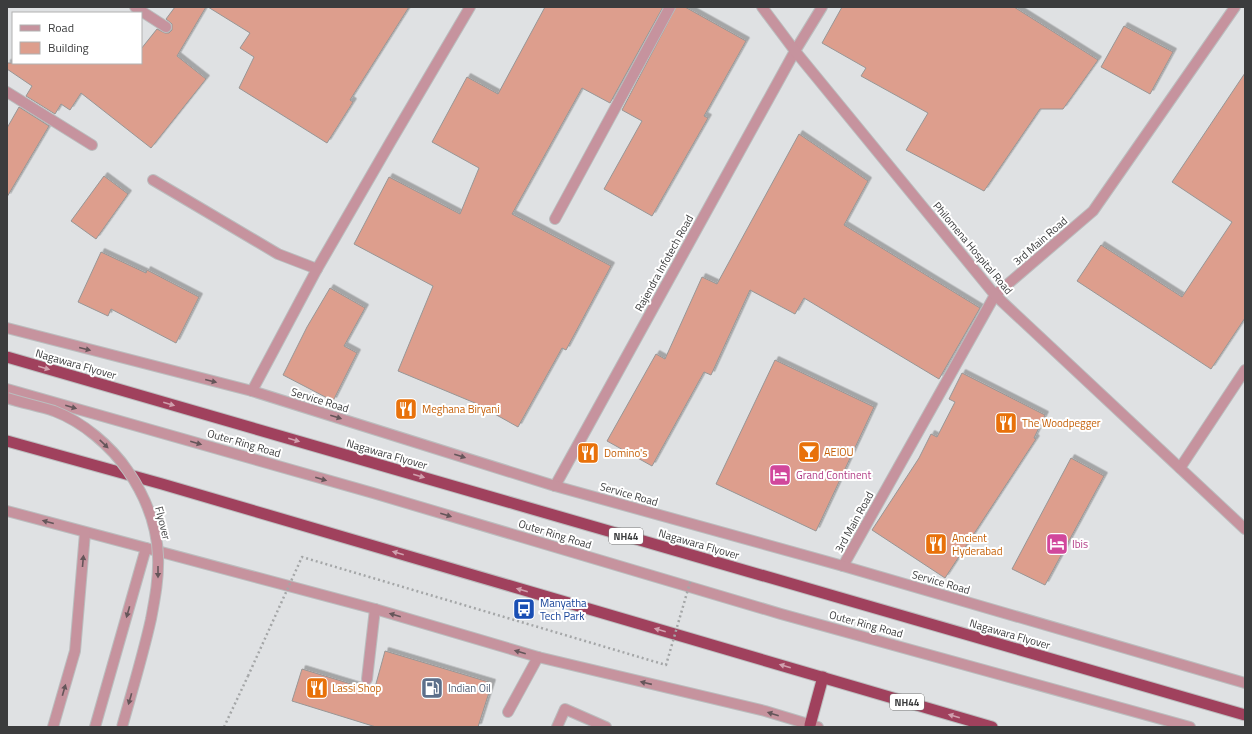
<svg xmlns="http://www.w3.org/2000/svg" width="1252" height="734" viewBox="0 0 1252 734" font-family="'Titillium Web',sans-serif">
<defs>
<filter id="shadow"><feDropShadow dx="3.5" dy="-3.5" stdDeviation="0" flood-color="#0004"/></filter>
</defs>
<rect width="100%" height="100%" fill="#dfe1e3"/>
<!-- building -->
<g fill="#dd9e8d" stroke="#989695" filter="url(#shadow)">
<polygon points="175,7 206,7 177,56 206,79 151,148 81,93 70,110 61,104 55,114 26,96 32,86 7,69 7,63 141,63 141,49 157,29 165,33 169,33 172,30 172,24 166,19"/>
<polygon points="208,7 409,7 350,100 353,102 327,143 239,88 254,57 240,48 250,33"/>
<polygon points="545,7 663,7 610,103 582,88 512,214 611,266 566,350 562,348 518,427 475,403 398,371 433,286 354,244 389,177 460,214 479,168 432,142 467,77 498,94"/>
<polygon points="676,7 685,7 746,41 704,116 708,118 652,216 604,189 642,121 622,110"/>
<polygon points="842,7 1014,7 1098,60 1063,109 1040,109 984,191 906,150 928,113 861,76 866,68 822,43"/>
<polygon points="1124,26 1173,52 1150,94 1101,67"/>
<polygon points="1245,73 1245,318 1211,369 1077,281 1101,245 1182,297 1232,222 1172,182"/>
<polygon points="19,107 49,126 7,197 7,128"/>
<polygon points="799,134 868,181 844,225 980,308 939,379 804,298 795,314 750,290 711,375 704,372 652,466 607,441 656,354 665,359 702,277 717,284"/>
<polygon points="104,176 128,194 96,239 71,221"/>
<polygon points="101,252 146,273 147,270 199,297 176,343 111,309 108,316 78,302"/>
<polygon points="330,288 365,308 344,346 357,353 333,401 283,375 307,327"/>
<polygon points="775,360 874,407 816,531 716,484"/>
<polygon points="962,373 1045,415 1034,438 1036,439 945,578 872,530 919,458 931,434 937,437 955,402 949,399"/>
<polygon points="1071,458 1104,476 1045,585 1012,569"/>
<polygon points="385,651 492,683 478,727 376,727 292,701 302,669 374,691"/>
</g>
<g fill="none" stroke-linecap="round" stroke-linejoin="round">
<!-- service casing -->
<g stroke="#bbbdbe" stroke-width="12">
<g id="service">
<polyline points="153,180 278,254 317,269"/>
<polyline points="367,679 375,609"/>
<polyline points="508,712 538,657"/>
<polyline points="557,727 565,709 606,727"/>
</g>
</g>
<!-- minor casing -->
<g stroke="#bbbdbe" stroke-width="12">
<g id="minor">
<polyline points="135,7 166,27"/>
<polyline points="7,92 92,145"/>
<polyline points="555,219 670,7"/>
<polyline points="252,391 317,269 391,141 470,7"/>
<polyline points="1180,468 1245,370"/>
<polyline points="555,486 795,51 822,7"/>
<polyline points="843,566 995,295 1093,211 1235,7"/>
</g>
</g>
<!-- tertiary casing -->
<g stroke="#bbbdbe" stroke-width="12">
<g id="tertiary">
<polyline points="762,7 795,51 995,295 1245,529"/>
<polyline points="7,328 252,391 555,486 843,566 1245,683"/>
<polyline points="7,389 373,493 781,614 1190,727"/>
<polyline points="7,511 375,609 538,657 765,711 818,727"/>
<polyline points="53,727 75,651 85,533"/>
<polyline points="95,727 146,548"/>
</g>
</g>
<!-- trunk casing -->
<g stroke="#bbbdbe" stroke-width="13">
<g id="trunk">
<polyline points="7,441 162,484 992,727"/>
<polyline points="810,725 823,677"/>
</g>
</g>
<!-- path -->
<polyline stroke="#a4a6a7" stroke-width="2.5" stroke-dasharray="2 3" stroke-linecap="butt" points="224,727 248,676"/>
<!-- service -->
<use href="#service" stroke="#c6939e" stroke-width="10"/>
<!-- minor -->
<use href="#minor" stroke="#c6939e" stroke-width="10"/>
<!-- tertiary -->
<use href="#tertiary" stroke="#c6939e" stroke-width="10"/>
<!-- trunk -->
<use href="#trunk" stroke="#a0415d" stroke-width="11"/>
<!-- tertiary-bridge casing -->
<g stroke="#bbbdbe" stroke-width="12" stroke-linecap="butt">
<path id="tertiary-bridge" d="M7,398C22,403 39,406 54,411C83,422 111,446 128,471C145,496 157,525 158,556C159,577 155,598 151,619C143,655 132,691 122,727"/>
</g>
<!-- trunk-bridge casing -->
<g stroke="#bbbdbe" stroke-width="13" stroke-linecap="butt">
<polyline id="trunk-bridge" points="7,357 1245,715"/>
</g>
<!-- path-bridge -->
<polyline stroke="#a4a6a7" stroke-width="2.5" stroke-dasharray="2 3" stroke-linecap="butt" points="248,676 302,557 666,665 691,579"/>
<!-- tertiary-bridge -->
<use href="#tertiary-bridge" stroke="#c6939e" stroke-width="10"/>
<!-- trunk-bridge -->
<use href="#trunk-bridge" stroke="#a0415d" stroke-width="11"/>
</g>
<!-- one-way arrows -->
<defs><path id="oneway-solid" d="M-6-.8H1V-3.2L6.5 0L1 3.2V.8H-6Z"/></defs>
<g fill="#65565a">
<use href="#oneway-solid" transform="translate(85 349) rotate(14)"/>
<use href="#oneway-solid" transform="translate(211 381) rotate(14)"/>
<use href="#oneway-solid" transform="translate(71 407) rotate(16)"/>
<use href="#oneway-solid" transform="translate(336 417) rotate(17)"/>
<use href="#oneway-solid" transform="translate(196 443) rotate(16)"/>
<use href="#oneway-solid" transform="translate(104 444) rotate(44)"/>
<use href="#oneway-solid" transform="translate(460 456) rotate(17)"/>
<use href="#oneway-solid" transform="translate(321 479) rotate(16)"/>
<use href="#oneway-solid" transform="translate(446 515) rotate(17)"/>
<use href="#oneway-solid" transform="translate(48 522) rotate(-165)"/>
<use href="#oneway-solid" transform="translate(83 561) rotate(-85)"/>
<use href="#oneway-solid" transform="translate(158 572) rotate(90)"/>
<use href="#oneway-solid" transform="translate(128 612) rotate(106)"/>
<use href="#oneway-solid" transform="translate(395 615) rotate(-164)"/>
<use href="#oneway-solid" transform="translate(520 652) rotate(-164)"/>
<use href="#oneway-solid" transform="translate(646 683) rotate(-167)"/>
<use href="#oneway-solid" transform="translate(64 690) rotate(-74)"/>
<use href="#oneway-solid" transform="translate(130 699) rotate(106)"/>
<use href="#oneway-solid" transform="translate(773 714) rotate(-163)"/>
</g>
<g fill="#d0a0ae">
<use href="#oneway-solid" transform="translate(44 368) rotate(16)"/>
<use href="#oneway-solid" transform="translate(169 404) rotate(16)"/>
<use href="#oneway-solid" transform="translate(294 440) rotate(16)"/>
<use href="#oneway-solid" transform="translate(419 476) rotate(16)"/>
<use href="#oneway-solid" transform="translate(398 553) rotate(-164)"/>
<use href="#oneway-solid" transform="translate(522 590) rotate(-164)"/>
<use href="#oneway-solid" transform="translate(660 630) rotate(-164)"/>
<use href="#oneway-solid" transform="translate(785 666) rotate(-164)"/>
<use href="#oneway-solid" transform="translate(954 716) rotate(-164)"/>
</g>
<!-- icons -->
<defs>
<g id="restaurant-square" transform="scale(1.15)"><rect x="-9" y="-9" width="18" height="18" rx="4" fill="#e8710a" stroke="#fff"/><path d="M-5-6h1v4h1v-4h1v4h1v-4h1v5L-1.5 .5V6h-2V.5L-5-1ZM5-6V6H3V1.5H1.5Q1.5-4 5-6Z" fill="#fff"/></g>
<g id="bar-square" transform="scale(1.15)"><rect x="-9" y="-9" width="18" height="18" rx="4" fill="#e8710a" stroke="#fff"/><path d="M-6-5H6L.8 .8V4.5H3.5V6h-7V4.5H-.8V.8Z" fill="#fff"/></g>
<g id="hotel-square" transform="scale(1.15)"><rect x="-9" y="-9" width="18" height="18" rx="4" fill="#d1479c" stroke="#fff"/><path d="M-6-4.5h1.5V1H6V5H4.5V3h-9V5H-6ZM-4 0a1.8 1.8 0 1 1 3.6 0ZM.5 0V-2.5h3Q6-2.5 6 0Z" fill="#fff"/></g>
<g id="bus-square" transform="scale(1.15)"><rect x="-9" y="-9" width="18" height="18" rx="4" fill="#1a4fb4" stroke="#fff"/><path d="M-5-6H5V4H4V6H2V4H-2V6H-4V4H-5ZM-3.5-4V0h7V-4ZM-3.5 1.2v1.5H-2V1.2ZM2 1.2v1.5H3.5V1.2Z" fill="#fff"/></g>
<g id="fuel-square" transform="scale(1.15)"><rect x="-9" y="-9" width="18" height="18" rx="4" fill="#5c6f8a" stroke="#fff"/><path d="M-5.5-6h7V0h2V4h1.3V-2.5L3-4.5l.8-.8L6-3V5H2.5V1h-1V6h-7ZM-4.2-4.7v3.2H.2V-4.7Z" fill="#fff"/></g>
</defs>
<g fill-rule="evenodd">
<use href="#restaurant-square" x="406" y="409"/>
<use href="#restaurant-square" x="1006" y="423"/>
<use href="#bar-square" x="809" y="452"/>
<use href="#restaurant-square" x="588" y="453"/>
<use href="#hotel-square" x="780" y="475"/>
<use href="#restaurant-square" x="936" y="544"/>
<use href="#hotel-square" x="1057" y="544"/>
<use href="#bus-square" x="524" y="609"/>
<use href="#restaurant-square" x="317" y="688"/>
<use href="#fuel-square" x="432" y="688"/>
</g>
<g text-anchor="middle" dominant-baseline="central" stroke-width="4" stroke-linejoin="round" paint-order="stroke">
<!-- shield labels -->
<g fill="#fff" stroke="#767677" stroke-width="1">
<rect x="609" y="528" width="34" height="16" rx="3"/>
<rect x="890" y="694" width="34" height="16" rx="3"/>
</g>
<g font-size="10" font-weight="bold" fill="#3b3c3d">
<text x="626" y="536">NH44</text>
<text x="907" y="702">NH44</text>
</g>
<!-- street labels -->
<g font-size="11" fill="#3b3c3d" stroke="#fff">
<text transform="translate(1040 241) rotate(-41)">3rd Main Road</text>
<text transform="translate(973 248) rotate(50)">Philomena Hospital Road</text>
<text transform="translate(664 263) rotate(-61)">Rajendra Infotech Road</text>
<text transform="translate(76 364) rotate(16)">Nagawara Flyover</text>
<text transform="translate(320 400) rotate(17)">Service Road</text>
<text transform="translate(244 443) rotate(16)">Outer Ring Road</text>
<text transform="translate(387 454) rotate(16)">Nagawara Flyover</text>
<text transform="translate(629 494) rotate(16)">Service Road</text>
<text transform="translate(854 522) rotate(-61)">3rd Main Road</text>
<text transform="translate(163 523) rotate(76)">Flyover</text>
<text transform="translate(555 534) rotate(17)">Outer Ring Road</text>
<text transform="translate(699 544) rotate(16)">Nagawara Flyover</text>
<text transform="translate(941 582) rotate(16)">Service Road</text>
<text transform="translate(866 624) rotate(15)">Outer Ring Road</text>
<text transform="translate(1010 634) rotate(16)">Nagawara Flyover</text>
</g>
<!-- food labels -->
<g font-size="11" fill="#c56008" stroke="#fff" text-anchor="start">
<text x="422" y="409">Meghana Biryani</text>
<text x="1022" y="423">The Woodpegger</text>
<text x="824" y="452">AEIOU</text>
<text x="604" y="453">Domino's</text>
<text x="952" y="538">Ancient<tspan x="952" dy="13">Hyderabad</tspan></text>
<text x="332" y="688">Lassi Shop</text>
</g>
<!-- hotel labels -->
<g font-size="11" fill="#b23c85" stroke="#fff" text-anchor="start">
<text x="796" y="475">Grand Continent</text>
<text x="1072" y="544">Ibis</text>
</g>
<!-- transit labels -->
<g font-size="11" fill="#164399" stroke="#fff" text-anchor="start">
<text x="540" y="603">Manyatha<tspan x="540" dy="13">Tech Park</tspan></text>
</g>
<!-- service labels -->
<g font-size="11" fill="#4e5e75" stroke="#fff" text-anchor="start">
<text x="448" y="688">Indian Oil</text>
</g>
</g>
<!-- border -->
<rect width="1252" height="734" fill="none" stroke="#3b3c3d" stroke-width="16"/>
<!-- legend -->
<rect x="12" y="12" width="130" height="52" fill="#ffffff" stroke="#b1b1b1"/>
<rect x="20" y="25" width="20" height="6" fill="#c6939e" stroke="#b1b1b1"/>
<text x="48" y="32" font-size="12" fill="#3b3c3d">Road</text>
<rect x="20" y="42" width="20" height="12" fill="#dd9e8d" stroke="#b1b1b1"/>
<text x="48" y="52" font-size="12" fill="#3b3c3d">Building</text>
</svg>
